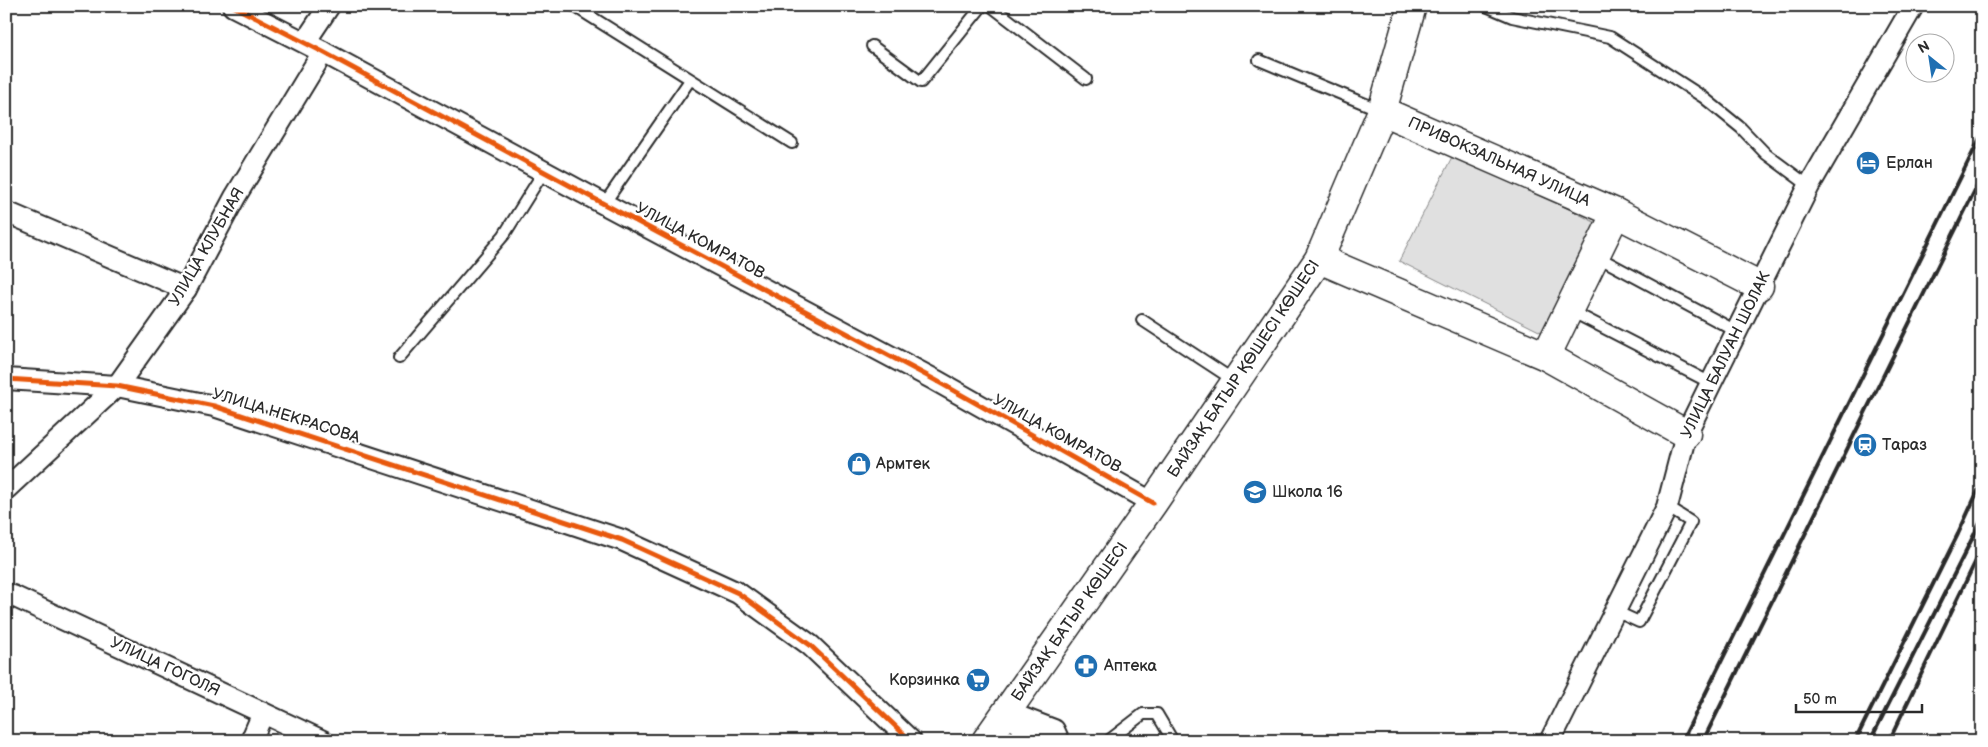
<svg xmlns="http://www.w3.org/2000/svg" width="1988" height="747" viewBox="0 0 1988 747" font-family="'Balsamiq Sans',sans-serif">
<rect width="100%" height="100%" fill="#fff"/>
<filter id="ink" filterUnits="userSpaceOnUse"><feTurbulence type="fractalNoise" baseFrequency=".02" numOctaves="2"/><feDisplacementMap in="SourceGraphic" scale="10" xChannelSelector="R" yChannelSelector="G"/><feConvolveMatrix kernelMatrix="1 2 1 2 8 2 1 2 1" color-interpolation-filters="sRGB"/></filter>
<g filter="url(#ink)">
<!-- green -->
<polygon fill="#e0e0e0" stroke="#868686" points="1455,151 1602,226 1547,335 1399,261"/>
<g fill="none" stroke-linecap="round" stroke-linejoin="round">
<!-- lane casing -->
<g stroke="#2b2b2b" stroke-width="14">
<g id="lane">
<polyline points="574,6 792,143"/>
<polyline points="991,6 1086,79"/>
<polyline points="1486,6 1512,17 1610,37 1703,97 1741,128 1766,154 1809,186"/>
<polyline points="872,46 921,82 982,6"/>
<polyline points="1259,60 1380,110"/>
<polyline points="604,204 690,80"/>
<polyline points="1596,256 1736,331"/>
<polyline points="1569,310 1711,383"/>
<polyline points="1142,320 1235,381"/>
<polyline points="399,358 504,235 544,171"/>
<polyline points="1615,611 1639,622 1691,522 1667,507"/>
<polyline points="1108,741 1143,714 1157,714 1173,741"/>
</g>
</g>
<!-- street casing -->
<g stroke="#2b2b2b" stroke-width="24">
<g id="street">
<polyline points="233,6 323,52 604,204 935,380 1153,503"/>
<polyline points="305,42 329,6"/>
<polyline points="6,212 186,289"/>
<polyline points="6,379 117,386 214,406 622,540 738,593 810,645 911,741"/>
<polyline points="6,489 117,386 186,289 235,197 323,52"/>
<polyline points="6,594 13,596 323,741"/>
<polyline points="1007,712 1054,730 1059,741"/>
<polyline points="1016,716 1027,741"/>
<polyline points="251,741 263,713"/>
<polyline points="1550,741 1667,507 1686,434 1711,383 1809,186 1913,6"/>
</g>
</g>
<!-- secondary casing -->
<g stroke="#2b2b2b" stroke-width="31">
<g id="secondary">
<polyline points="1382,111 1616,213 1759,286"/>
<polyline points="1319,259 1546,356 1686,434"/>
<polyline points="1546,356 1616,213"/>
<polyline points="986,741 1153,503 1319,259 1382,111 1412,6"/>
</g>
</g>
<!-- lane -->
<use href="#lane" stroke="#fff" stroke-width="10"/>
<!-- street -->
<use href="#street" stroke="#fff" stroke-width="20"/>
<!-- secondary -->
<use href="#secondary" stroke="#fff" stroke-width="28"/>
<!-- rail -->
<g stroke="#2b2b2b" stroke-width="4">
<polyline points="1682,741 1982,134"/>
<polyline points="1703,741 1982,176"/>
<polyline points="1855,741 1958,534 1982,482"/>
<polyline points="1870,741 1982,519"/>
<polyline points="1889,741 1982,548"/>
</g>
<!-- cycleway casing -->
<g stroke="#fff" stroke-width="8">
<g id="cycleway">
<polyline points="233,6 323,52 604,204 935,380 1153,503"/>
<polyline points="6,379 117,386 214,406 622,540 738,593 810,645 911,741"/>
</g>
</g>
<!-- cycleway -->
<use href="#cycleway" stroke="#e8590c" stroke-width="5"/>
</g>
</g>
<!-- icons -->
<defs>
<g id="hotel-disc" transform="scale(1.25)"><circle r="9.5" fill="#1f6fb2" stroke="#fff"/><path d="M-6-4.5h1.5V1H6V5H4.5V3h-9V5H-6ZM-4 0a1.8 1.8 0 1 1 3.6 0ZM.5 0V-2.5h3Q6-2.5 6 0Z" fill="#fff"/></g>
<g id="station-disc" transform="scale(1.25)"><circle r="9.5" fill="#1f6fb2" stroke="#fff"/><path d="M-3-6H3Q5-6 5-4V2Q5 4 3 4L4.5 6H3L1.5 4h-3L-3 6H-4.5L-3 4Q-5 4-5 2V-4Q-5-6-3-6ZM-3.5-4v3h7v-3ZM-3.5 1v1.5H-2V1ZM2 1v1.5H3.5V1Z" fill="#fff"/></g>
<g id="shop-disc" transform="scale(1.25)"><circle r="9.5" fill="#1f6fb2" stroke="#fff"/><path d="M-5-2.5h2.3a2.7 3.5 0 0 1 5.4 0H5L5.5 6h-11ZM-1.5-2.5h3a1.5 2.3 0 0 0-3 0Z" fill="#fff"/></g>
<g id="school-disc" transform="scale(1.25)"><circle r="9.5" fill="#1f6fb2" stroke="#fff"/><path d="M0-5L7-2L0 1L-7-2ZM-4 1L0 2.5L4 1V4Q0 6-4 4Z" fill="#fff"/></g>
<g id="pharmacy-disc" transform="scale(1.25)"><circle r="9.5" fill="#1f6fb2" stroke="#fff"/><path d="M-2-6h4v4h4v4h-4v4h-4v-4h-4v-4h4Z" fill="#fff"/></g>
<g id="supermarket-disc" transform="scale(1.25)"><circle r="9.5" fill="#1f6fb2" stroke="#fff"/><path d="M-6-5.5h2.5l.6 2H6L4.5 2H-2.5L-4.4-4H-6ZM-1.5 3.2a1.3 1.3 0 1 0 .1 0ZM3 3.2a1.3 1.3 0 1 0 .1 0Z" fill="#fff"/></g>
</defs>
<g fill-rule="evenodd">
<use href="#hotel-disc" x="1868" y="163"/>
<use href="#station-disc" x="1865" y="445"/>
<use href="#shop-disc" x="859" y="464"/>
<use href="#school-disc" x="1255" y="492"/>
<use href="#pharmacy-disc" x="1086" y="666"/>
<use href="#supermarket-disc" x="978" y="680"/>
</g>
<g text-anchor="middle" dominant-baseline="central" stroke-width="4.5" stroke-linejoin="round" paint-order="stroke">
<!-- street labels -->
<g font-size="16" fill="#2b2b2b" stroke="#fff">
<text transform="translate(1499 162) rotate(24)">ПРИВОКЗАЛЬНАЯ УЛИЦА</text>
<text transform="translate(700 241) rotate(28)">УЛИЦА КОМРАТОВ</text>
<text transform="translate(207 247) rotate(-60)">УЛИЦА КЛУБНАЯ</text>
<text transform="translate(1726 355) rotate(-64)">УЛИЦА БАЛУАН ШОЛАК</text>
<text transform="translate(1244 369) rotate(-56)">БАЙЗАҚ БАТЫР ҚӨШЕСІ КӨШЕСІ</text>
<text transform="translate(286 416) rotate(17)">УЛИЦА НЕКРАСОВА</text>
<text transform="translate(1057 434) rotate(29)">УЛИЦА КОМРАТОВ</text>
<text transform="translate(1070 622) rotate(-55)">БАЙЗАҚ БАТЫР КӨШЕСІ</text>
<text transform="translate(165 667) rotate(25)">УЛИЦА ГОГОЛЯ</text>
</g>
<!-- poi labels -->
<g font-size="16" fill="#2b2b2b" stroke="#fff" text-anchor="start">
<text x="1886" y="163">Ерлан</text>
<text x="1882" y="445">Тараз</text>
<text x="876" y="464">Армтек</text>
<text x="1272" y="492">Школа 16</text>
<text x="1104" y="666">Аптека</text>
<text x="960" y="680" text-anchor="end">Корзинка</text>
</g>
</g>
<!-- margin -->
<rect width="1988" height="747" fill="none" stroke="#fff" stroke-width="25"/>
<rect x="12" y="12" width="1963" height="722" fill="none" stroke="#2b2b2b" stroke-width="2" filter="url(#ink)"/>
<!-- north arrow -->
<g transform="translate(1930 58) rotate(330)"><circle r="24" fill="#ffffff" stroke="#aaaaaa"/>
<path d="M0-4L9 19L0 12L-9 19Z" fill="#1f6fb2"/>
<text y="-8" font-size="14" font-weight="bold" text-anchor="middle" fill="#2b2b2b">N</text>
</g>
<!-- scale -->
<path d="M1796 704v8h126v-8" fill="none" stroke="#2b2b2b" stroke-width="2.5"/>
<text x="1803" y="704" font-size="15" fill="#2b2b2b" stroke="#ffffff" stroke-width="4" paint-order="stroke">50 m</text>
</svg>
